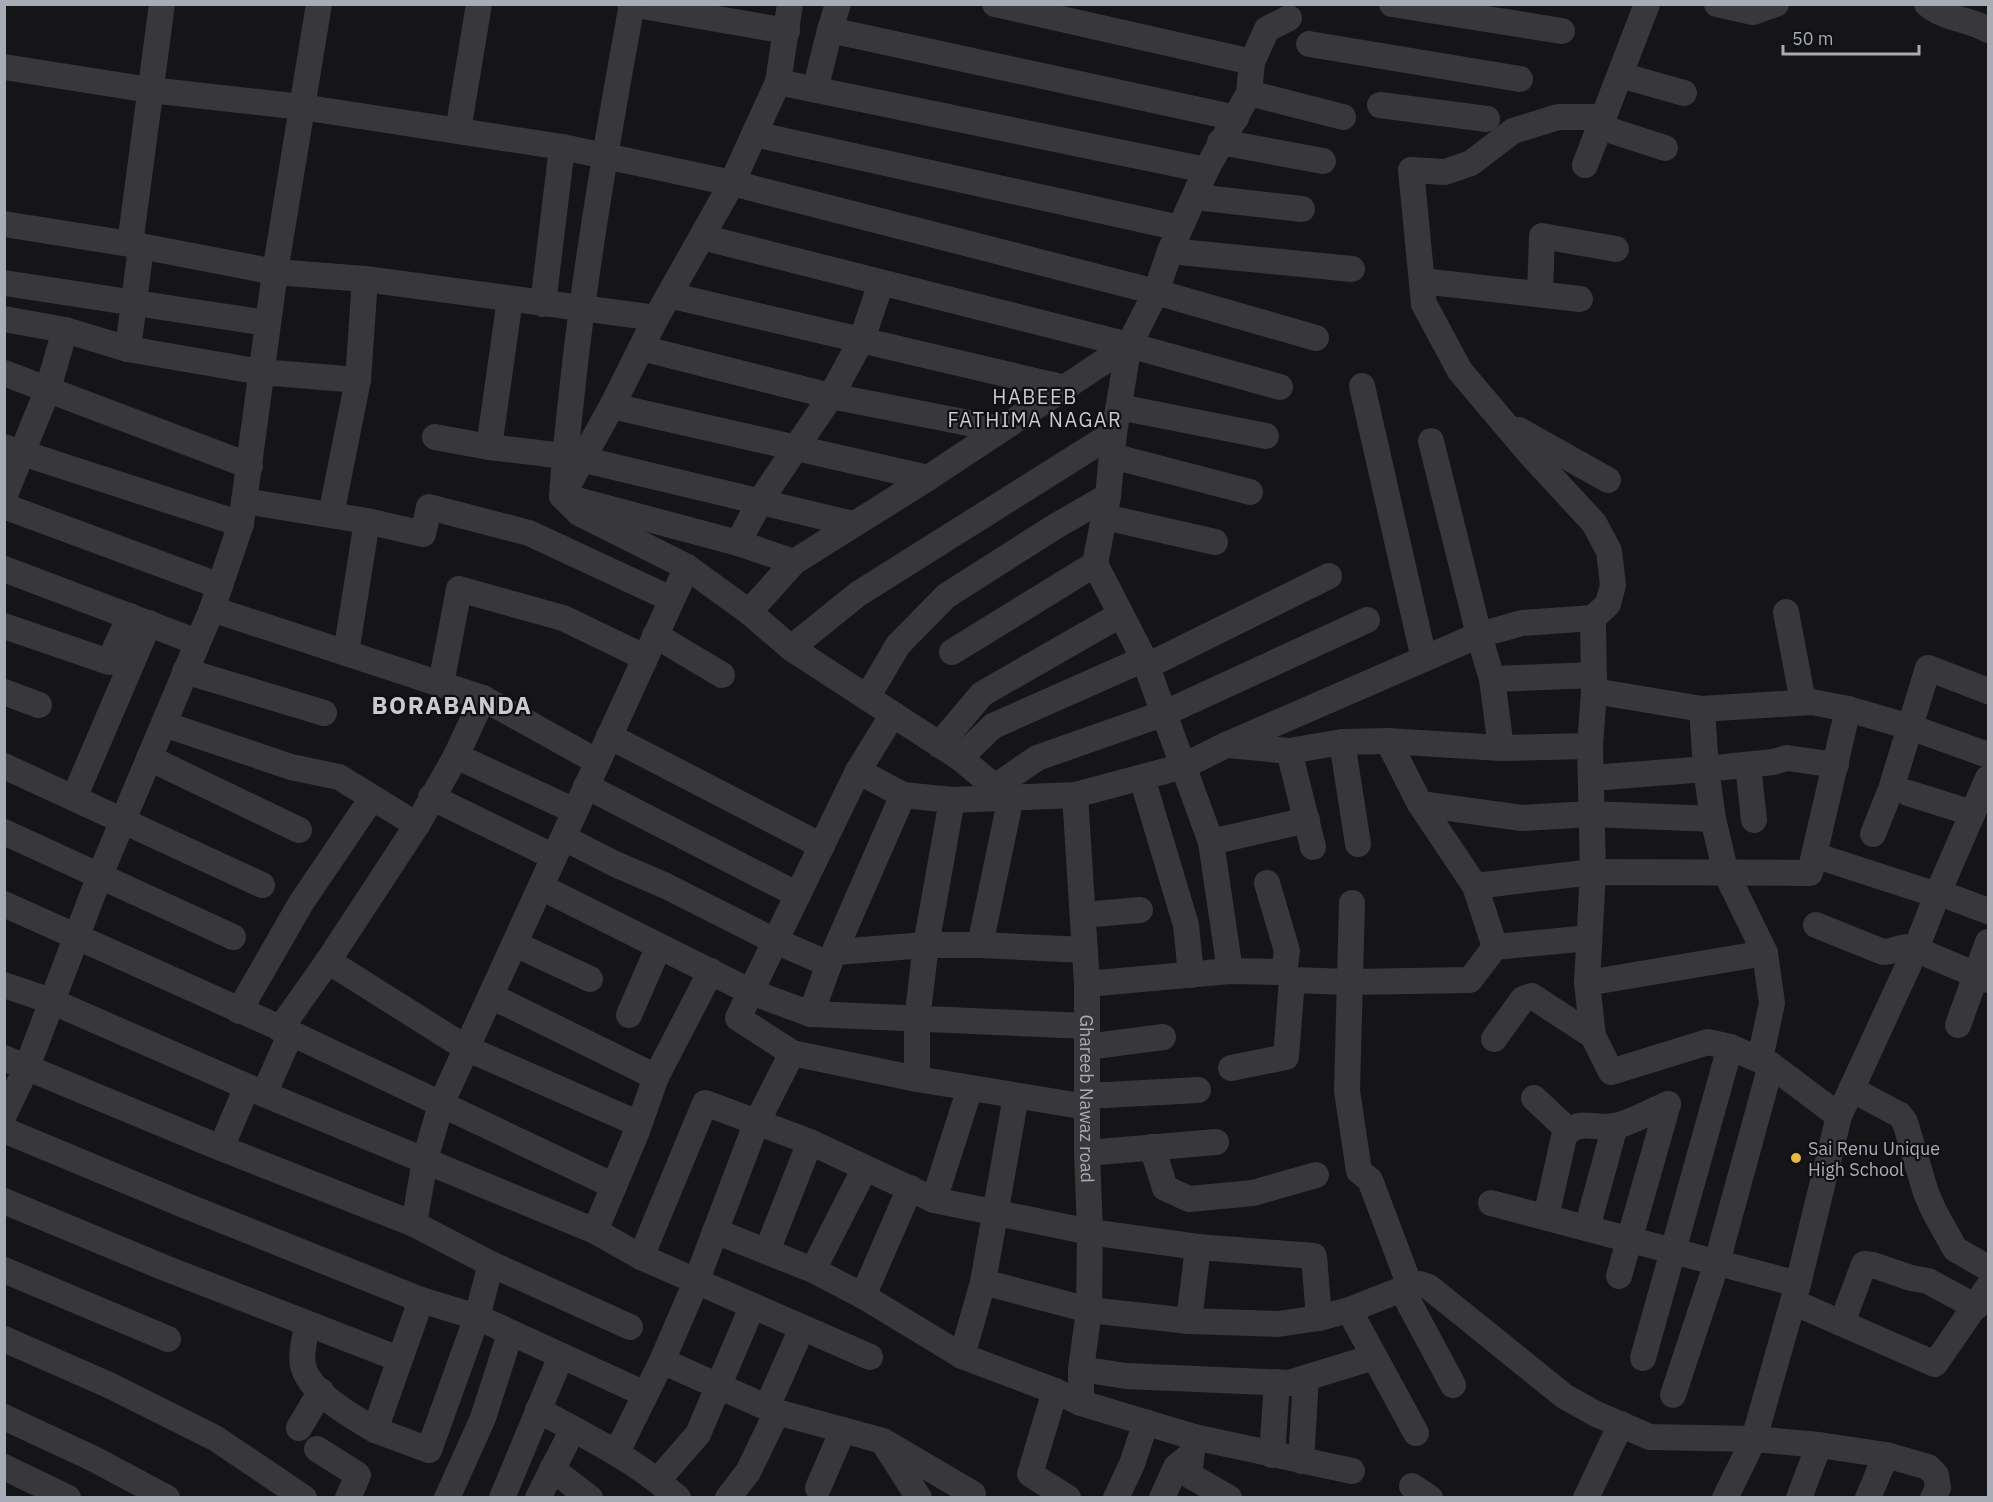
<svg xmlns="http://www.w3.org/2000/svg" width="1993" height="1502" viewBox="0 0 1993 1502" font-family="'IBM Plex Sans',sans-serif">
<rect width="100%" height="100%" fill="#151517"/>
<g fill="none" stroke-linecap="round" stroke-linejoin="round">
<!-- minor -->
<g stroke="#37373c" stroke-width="26">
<polyline points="630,4 787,31"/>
<path d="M632,4C610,124 589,244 575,364C570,408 565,452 562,496L579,513L687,567L749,612L791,648L960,758L995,787L1000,798"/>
<polyline points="790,4 778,82 732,183 656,318 612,406 562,496 738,543 794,562"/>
<polyline points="995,4 1252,62"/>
<polyline points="1392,4 1562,31"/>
<polyline points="1717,4 1753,12 1776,4"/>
<path d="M1927,4C1944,19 1970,19 1988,30"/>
<polyline points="830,30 1236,118"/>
<polyline points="1309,44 1520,79"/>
<polyline points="4,67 150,90 302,107 562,147 605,156 732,183 1156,292 1316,338"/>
<polyline points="1620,75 1684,93"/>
<polyline points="778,82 1206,170"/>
<polyline points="815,90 830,30 838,4"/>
<polyline points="1249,93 1343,117"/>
<polyline points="1380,105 1487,119"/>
<polyline points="1604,117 1558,117 1513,131 1471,163 1445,172 1411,170 1424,304 1460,371 1532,456 1594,523 1609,551 1613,585 1608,604 1593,618 1594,691 1590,746 1593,872 1587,983 1593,1036 1611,1072 1708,1042 1730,1047 1771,1065 1839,1116"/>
<polyline points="1600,127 1665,148"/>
<polyline points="458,131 479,4"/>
<polyline points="754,134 1180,228"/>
<polyline points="1220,142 1323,161"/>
<polyline points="1585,165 1647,4"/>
<polyline points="1195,197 1302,209"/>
<polyline points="4,224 130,244 275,272 365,279 656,318"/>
<polyline points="702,237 1129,345 1280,387"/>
<polyline points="130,244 162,4"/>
<polyline points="1170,251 1352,269"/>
<polyline points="1422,281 1580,299"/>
<polyline points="4,283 267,323"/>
<polyline points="1540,294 1542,236 1616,249"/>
<polyline points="669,295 1065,388"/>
<polyline points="510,299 489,447 564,456"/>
<polyline points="543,304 562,147"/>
<polyline points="4,319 65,330 128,349 261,372 358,380"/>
<polyline points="641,348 831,396 999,429"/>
<polyline points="128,349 141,247"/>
<polyline points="4,373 250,466"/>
<polyline points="1362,386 1424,659"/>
<polyline points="612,406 928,478"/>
<polyline points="1119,407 1266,436"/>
<polyline points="1519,430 1608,480"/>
<polyline points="435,437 489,447"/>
<polyline points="1431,441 1479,635 1492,679 1501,748"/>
<polyline points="4,447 241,524"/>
<polyline points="1112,456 1250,492"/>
<polyline points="581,459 853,524"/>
<polyline points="4,497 48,389 65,330"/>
<polyline points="244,501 367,521 423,534 429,507 529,533 671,599"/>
<polyline points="4,506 220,586"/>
<polyline points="331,515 358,380 365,279"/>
<polyline points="1105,517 1215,542"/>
<polyline points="738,543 760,501 831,396 862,339 881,283"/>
<polyline points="4,569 197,642"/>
<polyline points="212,609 483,698 598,762"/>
<polyline points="749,612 794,562 928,478 1129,345"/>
<polyline points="1786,612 1803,702"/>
<polyline points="4,626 109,662 130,616"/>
<polyline points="655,635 722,675"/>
<polyline points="791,648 858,594 1114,433"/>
<polyline points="952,652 1095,564"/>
<polyline points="346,653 367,521"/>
<polyline points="1147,666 1329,576"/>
<polyline points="185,671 324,713"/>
<polyline points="1492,679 1594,675"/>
<polyline points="441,684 459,589 563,618 644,657"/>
<polyline points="1594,691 1702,709 1812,702 1848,709 1910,727 1988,755"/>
<polyline points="4,692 39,705"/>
<polyline points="868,696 898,645 946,596 1056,526 1108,496"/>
<polyline points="1702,709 1706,769 1713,819 1726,873 1765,953 1772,1003 1760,1059"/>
<polyline points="164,724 291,767 339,777 417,825"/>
<polyline points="609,736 822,846"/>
<polyline points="1388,741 1420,804 1475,886 1495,947"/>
<polyline points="1342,742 1358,844"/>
<polyline points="939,745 982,694 1120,615"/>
<polyline points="1229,745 1289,751 1342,742 1388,741 1501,748 1590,746"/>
<polyline points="1289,751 1313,847"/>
<polyline points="456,756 575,811"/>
<polyline points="149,758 299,830"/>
<polyline points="960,758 993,726 1144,659"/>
<polyline points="1748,765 1754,820"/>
<polyline points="4,766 262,885"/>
<polyline points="858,771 893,714"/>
<polyline points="1142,778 1186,925 1191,975"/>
<polyline points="1592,778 1706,769 1773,762 1787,758 1836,765"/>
<polyline points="586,786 798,895"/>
<polyline points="995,787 1037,758 1165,713 1367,620"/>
<polyline points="1908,793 1972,813"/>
<path id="s1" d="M1075,795L1087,984V1153L1090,1232L1089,1310L1081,1369V1403"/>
<polyline points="431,797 554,857"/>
<polyline points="74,798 149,623"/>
<polyline points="1420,804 1522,818 1591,814 1713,819"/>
<polyline points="4,832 233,937"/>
<polyline points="1873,834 1891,789 1928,668 1988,691"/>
<polyline points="564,838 615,864 666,886 775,941 829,964"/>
<polyline points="1211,842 1307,820"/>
<polyline points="1814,855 1848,709"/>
<polyline points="1267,883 1287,951 1284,972"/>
<polyline points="1475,886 1593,872 1810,873 1814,855 1937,895 1945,895 1988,911"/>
<polyline points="541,887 751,992 811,1014 1087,1026"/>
<polyline points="4,904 291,1033 614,1186"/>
<polyline points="1083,915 1140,910"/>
<path d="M1816,925L1883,952C1893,952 1901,946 1910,947L1988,980"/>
<polyline points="515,944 590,979"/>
<polyline points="980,945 1011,797"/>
<polyline points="836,952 926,945 980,945 1085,950"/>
<polyline points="328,961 466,1048 639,1124"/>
<polyline points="1230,971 1211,842 1144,659 1095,564 1108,496 1114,433 1129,345 1156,292 1170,251 1206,170 1249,93 1252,62 1267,29 1289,18"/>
<polyline points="1587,983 1765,953"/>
<polyline points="1087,984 1230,971 1284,972 1292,980 1350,982 1470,980 1495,947 1589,938"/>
<polyline points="4,985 51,1001 264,1094 595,1231 641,1257 870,1357"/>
<polyline points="491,996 656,1077"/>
<polyline points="239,1011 301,903 372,798"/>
<polyline points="811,1014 829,964 903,795"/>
<polyline points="629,1015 659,946"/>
<polyline points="1958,1025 1988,942"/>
<polyline points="280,1029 328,961 417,825 456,756 483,698"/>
<polyline points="1494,1039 1523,999 1532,996 1593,1036"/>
<polyline points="1087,1047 1163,1037"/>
<polyline points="4,1058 211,1144 414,1224 491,1264 630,1327"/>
<polyline points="1231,1068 1286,1057 1292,980"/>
<polyline points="917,1079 917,1020 926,945 952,800"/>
<polyline points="1851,1089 1900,1115 1905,1122 1926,1193 1934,1211 1955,1249 1988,1268"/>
<polyline points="264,1094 291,1033"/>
<polyline points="1087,1096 1198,1090"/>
<polyline points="1534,1098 1568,1130"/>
<polyline points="1087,1107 917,1079 792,1053 738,1018 858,771 903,795 952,800 1075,795 1184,766 1226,745 1479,635 1522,623 1593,618"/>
<polyline points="4,1115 27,1067 100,875 212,609 241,524 275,272 319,4"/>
<polyline points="4,1130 184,1205 421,1300 477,1317 645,1394"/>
<polyline points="1152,1147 1165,1188 1189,1199 1253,1193 1316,1175"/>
<polyline points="221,1148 247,1087"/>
<polyline points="1087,1153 1216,1142"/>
<polyline points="934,1200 970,1088"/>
<polyline points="4,1201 165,1268 399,1359"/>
<polyline points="1491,1203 1798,1284"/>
<path d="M1546,1217L1564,1137C1575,1117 1597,1130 1615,1126C1630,1123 1653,1110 1668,1104"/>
<polyline points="414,1224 425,1160 441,1104 687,567"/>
<polyline points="1587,1228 1615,1126"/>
<polyline points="595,1231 637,1131 656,1077 711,971"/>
<polyline points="715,1231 813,1270 863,1296 962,1356 1055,1391 1081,1403 1194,1437 1352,1471"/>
<polyline points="767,1251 810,1142"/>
<polyline points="641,1257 705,1103 810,1142 934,1200 1090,1232 1198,1247 1314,1256 1319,1318"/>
<polyline points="4,1270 168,1339"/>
<polyline points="813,1270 865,1168"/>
<polyline points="1619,1276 1668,1104"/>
<polyline points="983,1282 1089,1310 1189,1321 1278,1324 1319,1318 1349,1310 1410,1286 1370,1180 1359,1171 1347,1091 1352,903"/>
<polyline points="1410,1286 1420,1284 1429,1287 1564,1396 1596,1414 1650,1437 1754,1439 1819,1445 1886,1455 1928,1467 1936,1475 1938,1488 1933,1498"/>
<polyline points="1402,1290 1453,1385"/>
<polyline points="863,1296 910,1188"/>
<polyline points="421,1300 375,1430 429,1450 477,1317 491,1264"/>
<polyline points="1793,1302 1935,1364 1988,1287"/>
<polyline points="1349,1310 1416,1433"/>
<polyline points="1189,1321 1198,1247"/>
<polyline points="1842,1323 1864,1264 1873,1265 1911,1278 1928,1281 1976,1307"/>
<path d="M307,1324C306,1336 300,1353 303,1365C308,1392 353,1417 375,1430"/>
<polyline points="4,1339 111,1386 215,1438 304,1498"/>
<polyline points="962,1356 983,1282 1016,1096"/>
<polyline points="1643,1358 1730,1047"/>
<polyline points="662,1361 777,1412 883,1441 973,1494"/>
<polyline points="1081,1369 1126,1376 1289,1383 1374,1357"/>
<polyline points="1055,1391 1030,1474 1068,1498"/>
<polyline points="1673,1395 1717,1262 1771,1065"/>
<polyline points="767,1407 802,1328"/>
<path d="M538,1410C588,1437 635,1460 678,1498"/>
<polyline points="4,1417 94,1459 167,1498"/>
<polyline points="299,1428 321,1391"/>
<polyline points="1194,1437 1189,1475 1229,1498"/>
<polyline points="885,1445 919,1498"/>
<polyline points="317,1449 358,1475 348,1498"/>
<polyline points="617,1452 662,1361 696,1282 756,1124 792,1053"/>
<polyline points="1272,1455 1277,1382"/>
<polyline points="1301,1461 1306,1378"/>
<polyline points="4,1467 68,1498"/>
<polyline points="552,1469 590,1498"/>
<polyline points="658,1480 698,1434 752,1307"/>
<polyline points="1412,1486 1430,1498"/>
<polyline points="818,1488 843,1430"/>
<polyline points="447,1498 483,1418 510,1334"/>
<polyline points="502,1498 561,1356"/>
<polyline points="538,1498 573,1429"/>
<polyline points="728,1498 748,1472 777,1412"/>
<polyline points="1116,1498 1132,1464 1146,1422"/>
<polyline points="1162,1498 1176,1467 1191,1455"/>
<polyline points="1586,1498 1621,1424"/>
<polyline points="1725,1498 1754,1439 1798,1284 1839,1116 1916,949 1937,895 1988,778"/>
<polyline points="1799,1498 1819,1445"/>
<polyline points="1868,1498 1886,1455"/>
</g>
</g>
<!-- markers -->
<circle fill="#e5b840" stroke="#101012" stroke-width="2" cx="1796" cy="1158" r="6"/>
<g text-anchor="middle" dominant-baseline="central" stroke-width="4.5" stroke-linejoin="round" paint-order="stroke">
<!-- street labels -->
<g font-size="18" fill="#a8acb6" stroke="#101012">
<text stroke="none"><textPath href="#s1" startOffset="304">Ghareeb Nawaz road</textPath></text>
</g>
<!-- poi labels -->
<g font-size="18" fill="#a8acb6" stroke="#101012" text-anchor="start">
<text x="1808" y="1148">Sai Renu Unique<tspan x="1808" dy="21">High School</tspan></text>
</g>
<!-- neighbourhood labels -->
<g font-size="20" letter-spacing="1.5" fill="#c9cbd2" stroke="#101012">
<text x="1035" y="396">HABEEB<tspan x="1035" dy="23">FATHIMA NAGAR</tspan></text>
</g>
<!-- district labels -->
<g font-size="24" font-weight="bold" letter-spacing="1.5" fill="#c9cbd2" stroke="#101012">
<text x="452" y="705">BORABANDA</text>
</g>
</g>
<!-- border -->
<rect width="1993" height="1502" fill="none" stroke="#a8acb6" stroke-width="12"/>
<!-- scale -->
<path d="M1783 45v9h136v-9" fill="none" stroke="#a8acb6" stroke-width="3"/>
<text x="1792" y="45" font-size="18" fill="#a8acb6" stroke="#101012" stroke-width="4.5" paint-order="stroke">50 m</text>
</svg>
